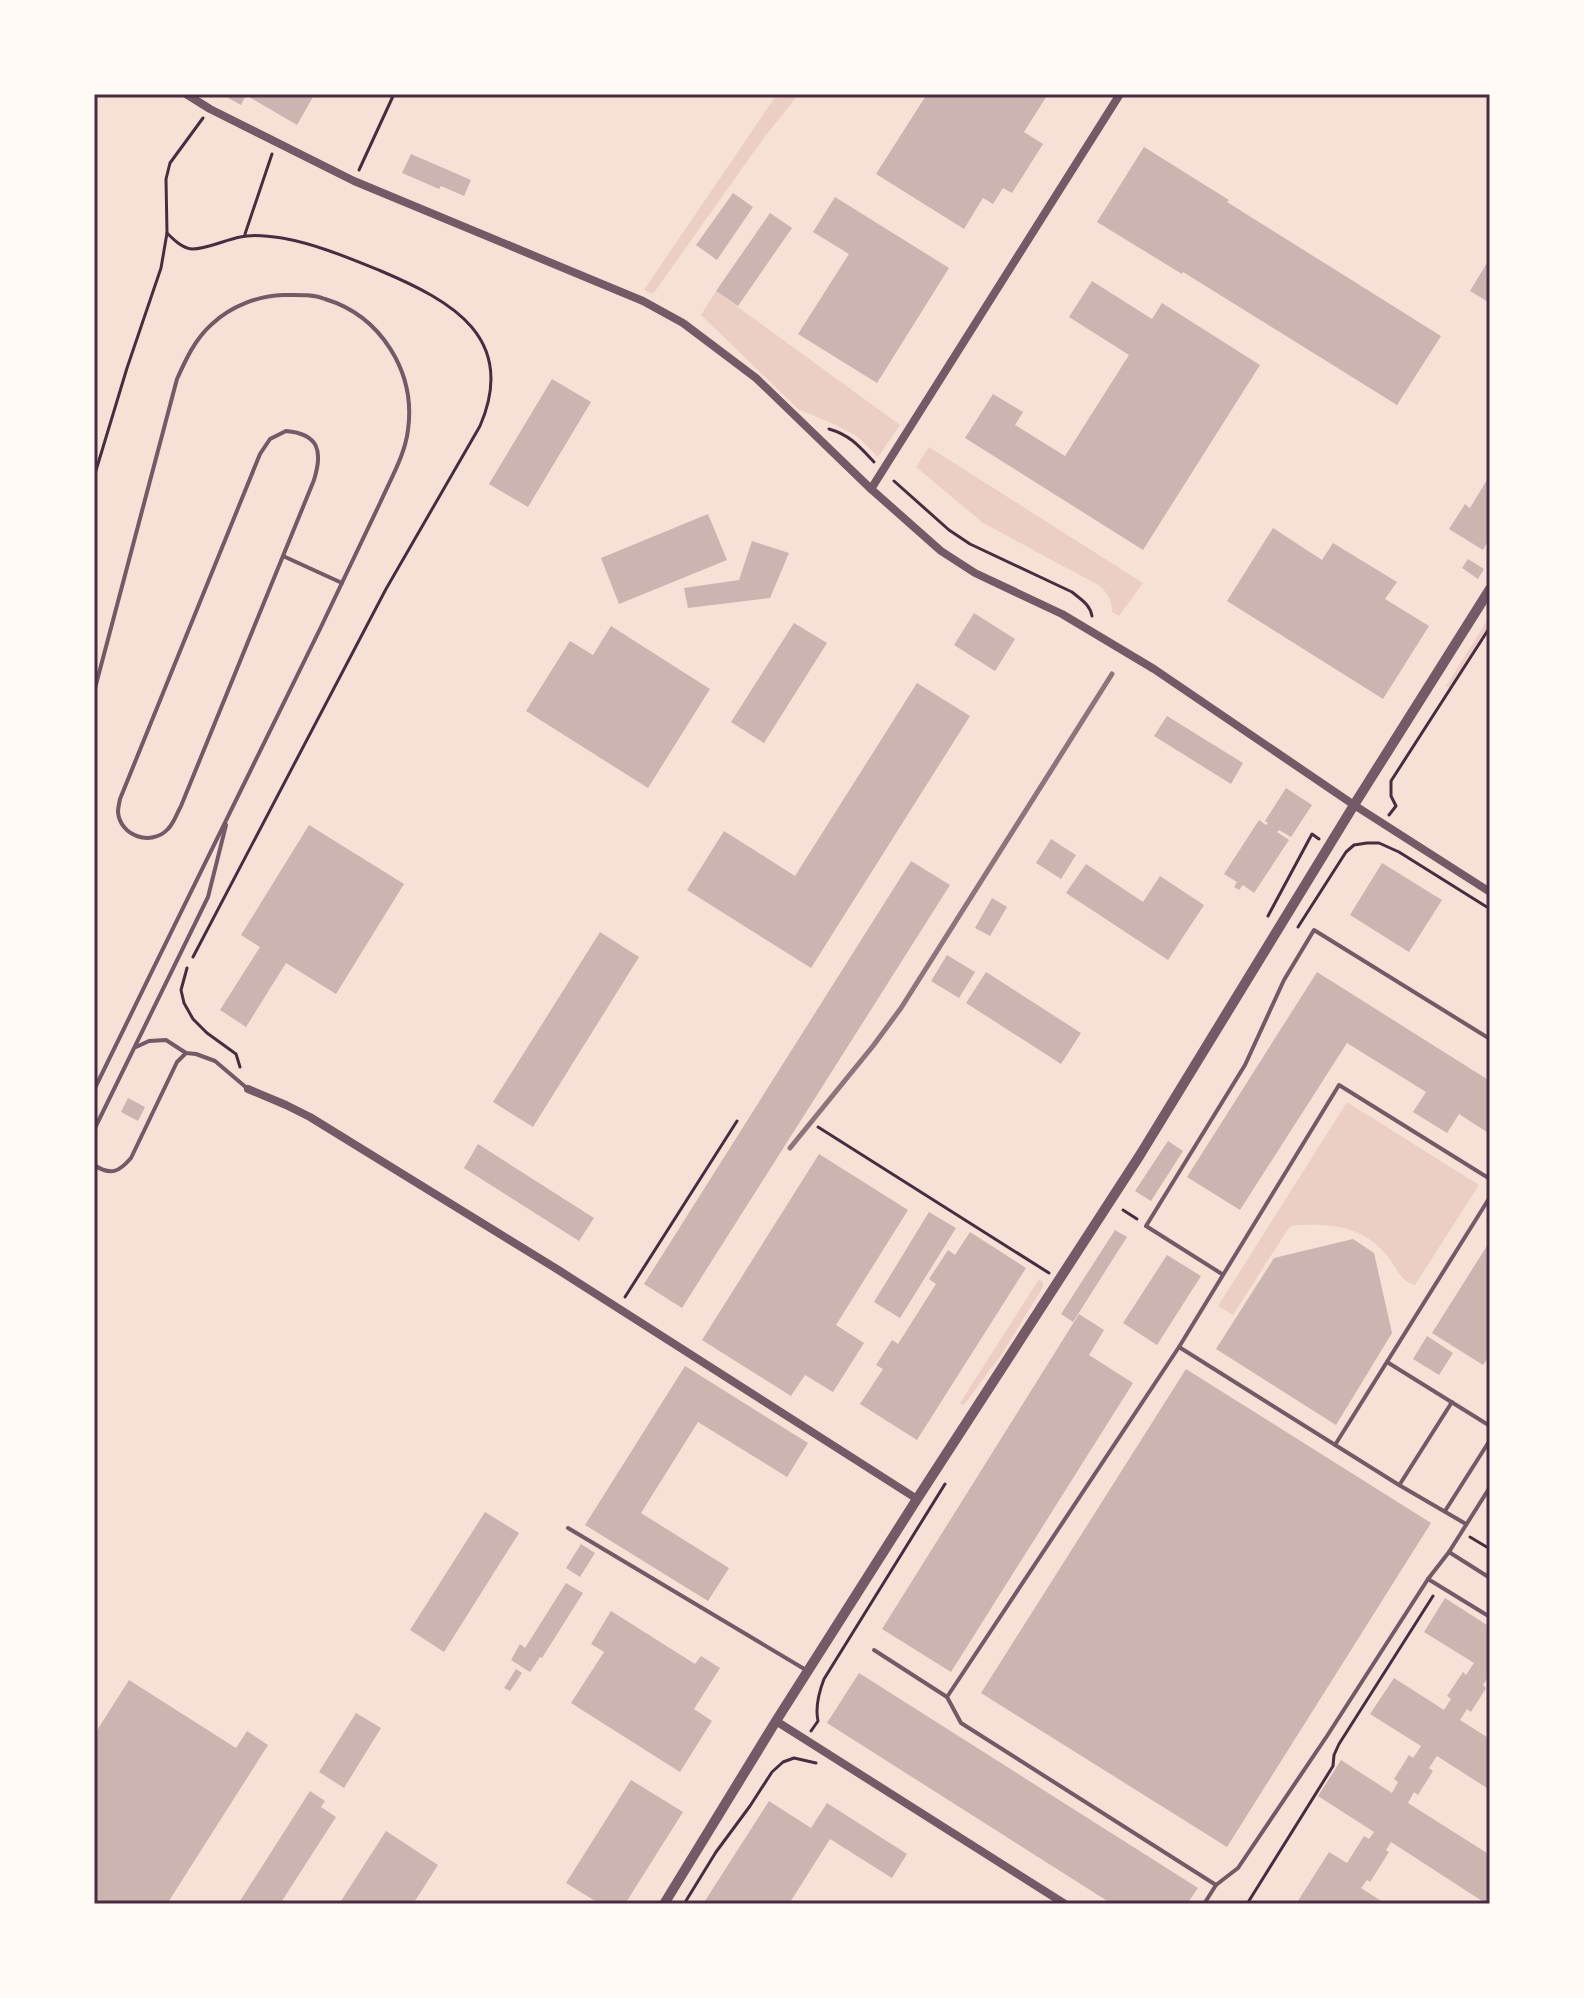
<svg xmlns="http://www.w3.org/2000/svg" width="1584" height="1998" viewBox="0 0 1584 1998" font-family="'DejaVu Sans',sans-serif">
<rect width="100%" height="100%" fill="#f7e1d7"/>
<!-- green -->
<g fill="#ebcfc5">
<polygon points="777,94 799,94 763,139 653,294 644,290"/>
<polygon points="716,291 900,425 878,457 858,437 838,426 798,409 701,315"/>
<path d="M929,447L1143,583L1119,616L1112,612C1112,600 1108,594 1100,586L983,523L916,467Z"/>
<polygon points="1490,616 1490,624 1450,688 1446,686"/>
<path d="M1347,1102L1479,1185L1415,1285C1400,1281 1398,1270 1389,1258C1365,1226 1328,1222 1290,1226L1233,1315L1218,1306Z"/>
<polygon points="1039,1279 1043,1282 1043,1287 1002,1354 963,1406 960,1403"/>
</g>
<!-- building -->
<g fill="#ccb4b1">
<polygon points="221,94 312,94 314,95 297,125 246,95 241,105"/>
<polygon points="927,94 1048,94 1024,132 1043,144 1012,193 1003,188 993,204 983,198 964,229 876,174"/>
<polygon points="1144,147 1229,200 1227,202 1441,336 1397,405 1183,272 1182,274 1097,222"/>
<polygon points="411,154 471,180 464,196 441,186 439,189 402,173"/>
<polygon points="733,193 753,207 717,260 696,245"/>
<polygon points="835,197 949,268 877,383 798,334 849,254 813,232"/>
<polygon points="770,213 792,228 738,306 716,291"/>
<polygon points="1490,258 1490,303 1470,291"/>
<polygon points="1092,281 1152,319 1162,303 1260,365 1143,550 965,438 993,394 1023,412 1015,425 1065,456 1129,355 1069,317"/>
<polygon points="552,379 591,402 528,507 489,484"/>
<polygon points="1490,475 1490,538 1483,550 1449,529 1465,504 1470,508"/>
<polygon points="708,514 727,560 619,604 601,558"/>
<polygon points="1273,528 1322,560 1333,543 1397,582 1385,599 1429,626 1383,699 1227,601"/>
<polygon points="752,541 789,553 770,598 688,608 684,588 739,580"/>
<polygon points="1468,559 1484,569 1478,579 1462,568"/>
<polygon points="974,613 1015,639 995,671 954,645"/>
<polygon points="794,623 827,643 764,743 731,722"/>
<polygon points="611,626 710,689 648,788 526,711 570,641 593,655"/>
<polygon points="917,683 970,716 811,968 687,890 724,831 795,876"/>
<polygon points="1167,716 1243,763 1231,784 1154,736"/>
<polygon points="1286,788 1312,805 1291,837 1279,830 1277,832 1289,840 1254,893 1243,885 1239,890 1234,887 1237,882 1224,874 1259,820 1266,825 1268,823 1265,821"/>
<polygon points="309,825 404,884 336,994 286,963 246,1027 220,1010 260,947 241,935"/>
<polygon points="1051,839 1076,855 1061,879 1036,863"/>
<polygon points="911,861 950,885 682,1308 644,1284"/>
<polygon points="1382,863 1442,900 1409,952 1350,915"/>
<polygon points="1086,864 1143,902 1160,876 1204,905 1168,960 1066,893"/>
<polygon points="992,898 1007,907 990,936 975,928"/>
<polygon points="600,932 639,957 533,1127 493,1102"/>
<polygon points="947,955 975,972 959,998 931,981"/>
<polygon points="986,972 1081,1033 1061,1064 966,1003"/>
<polygon points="1317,972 1490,1081 1490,1134 1459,1114 1447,1133 1413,1112 1426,1092 1347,1043 1240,1210 1187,1177"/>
<polygon points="128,1098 145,1107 138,1121 121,1112"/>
<polygon points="1168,1141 1183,1151 1151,1201 1135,1191"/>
<polygon points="478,1144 594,1218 579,1241 464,1168"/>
<polygon points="819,1154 908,1210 836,1325 864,1343 833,1392 805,1375 791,1396 702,1340"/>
<polygon points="929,1212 956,1228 900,1318 874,1302"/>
<polygon points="1115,1230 1127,1237 1073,1322 1061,1314"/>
<polygon points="970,1232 1026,1268 917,1440 860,1404 883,1369 876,1365 892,1340 898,1344 936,1284 929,1279 948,1250 955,1255"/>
<polygon points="1353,1239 1374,1253 1392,1333 1336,1425 1216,1349 1274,1258"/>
<polygon points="1490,1241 1490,1355 1483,1365 1432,1333"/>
<polygon points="1167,1255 1201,1276 1157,1345 1123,1323"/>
<polygon points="1079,1314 1104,1330 1089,1355 1133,1383 951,1672 882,1629"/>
<polygon points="1427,1336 1453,1353 1439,1375 1413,1359"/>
<polygon points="685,1366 808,1443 787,1477 698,1422 641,1513 729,1568 708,1601 585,1525"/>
<polygon points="1186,1369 1431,1523 1227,1847 981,1693"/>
<polygon points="485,1512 519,1533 444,1652 410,1630"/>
<polygon points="581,1544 595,1553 580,1577 566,1568"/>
<polygon points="566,1583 583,1593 542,1658 540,1657 530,1672 511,1660 520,1644 525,1648"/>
<polygon points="1445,1598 1490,1627 1490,1674 1483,1685 1486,1688 1471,1712 1467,1709 1460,1720 1490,1739 1490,1790 1437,1756 1429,1768 1433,1771 1418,1795 1414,1792 1408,1803 1490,1855 1490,1904 1480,1904 1482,1901 1391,1842 1386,1850 1389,1852 1370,1882 1367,1880 1361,1888 1386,1904 1296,1904 1329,1852 1347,1863 1364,1836 1369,1839 1374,1832 1318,1796 1341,1760 1392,1793 1398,1782 1394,1779 1409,1755 1413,1758 1421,1746 1370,1714 1394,1678 1444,1710 1451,1699 1447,1696 1463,1672 1466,1675 1474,1663 1424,1632"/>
<polygon points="611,1611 695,1664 701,1656 720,1668 694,1709 712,1721 680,1772 571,1703 604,1652 591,1644"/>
<polygon points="516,1669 522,1673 510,1691 504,1688"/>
<polygon points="859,1673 1198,1888 1187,1904 1112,1904 827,1723"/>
<polygon points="129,1680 236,1748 247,1731 268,1745 167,1904 94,1904 94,1735"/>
<polygon points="356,1713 381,1728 344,1788 319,1772"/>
<polygon points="631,1780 683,1812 625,1904 600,1904 566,1883"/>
<polygon points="310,1791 325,1801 321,1807 336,1817 280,1904 238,1904"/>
<polygon points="769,1801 811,1828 827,1803 907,1854 892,1878 830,1839 789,1904 703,1904"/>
<polygon points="386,1831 438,1865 413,1904 339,1904"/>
</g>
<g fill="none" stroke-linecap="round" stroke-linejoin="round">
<!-- path -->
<g stroke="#4a2c40" stroke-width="3">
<polyline points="359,170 394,94"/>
<path d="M167,233C174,240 182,248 192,249C207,249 225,240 240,237C252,234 270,236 282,238C316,244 349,258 381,271C452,301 518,338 480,426L386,589L193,957"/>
<polyline points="245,234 272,154"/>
<path d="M829,429C850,435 859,446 874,462"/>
<polyline points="94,477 127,368 161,268 167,233 166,179 170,163 203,118"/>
<path d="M894,481L949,530L970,544L1072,592C1080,599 1090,604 1092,616"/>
<polyline points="1389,815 1396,806 1391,796 1391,781 1490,627"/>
<polyline points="1268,916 1312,834 1319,839"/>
<polyline points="1298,927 1346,852 1354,845 1367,843 1379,843 1399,852 1490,909"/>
<polyline points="187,968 181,990 184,1003 193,1019 207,1033 236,1054 240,1067"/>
<polyline points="818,1127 1049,1273"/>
<polyline points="1123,1210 1137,1219"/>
<polyline points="625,1297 737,1121"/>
<polyline points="1470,1537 1490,1549"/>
<path d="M811,1731L818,1721C815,1707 819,1692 824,1679L945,1484"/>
<polyline points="684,1904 716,1852 750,1806 772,1772 783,1762 794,1758 816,1763"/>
<polyline points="1247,1904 1333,1766 1334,1755 1339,1744 1433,1596"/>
</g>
<!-- service -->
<g stroke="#755966" stroke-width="4">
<path d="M286,431C319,434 323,451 314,480L181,806C177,813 174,823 168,829C151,847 120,836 118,812C118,808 119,804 120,799L260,454L270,439Z"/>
<polyline points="283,556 342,583"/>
<path d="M94,692L177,379C186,359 195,339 212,324C231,306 258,296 283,295C297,295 312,294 325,299C381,316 416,372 408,430C405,455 390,480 380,503C360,545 340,587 320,629C245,782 169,936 94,1090"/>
<polyline points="136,1047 149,1041 166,1040 186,1053 196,1054 215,1061 248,1089"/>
<polyline points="94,1130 208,897 226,825"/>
<path d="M94,1165C111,1176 119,1172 131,1158L177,1062L186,1053"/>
<polyline points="1222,1274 1146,1226 1245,1065 1284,980 1314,930 1490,1039"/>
<polyline points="1179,1347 1399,1485 1466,1524"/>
<polyline points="1387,1362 1490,1426"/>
<polyline points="1335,1445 1490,1197"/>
<polyline points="1400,1484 1452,1402"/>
<polyline points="1445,1511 1490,1440"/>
<polyline points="568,1528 806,1670"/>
<polyline points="1449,1552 1490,1578"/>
<polyline points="1428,1579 1490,1617"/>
<polyline points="874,1650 947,1697"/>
<polyline points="1216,1885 961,1723 947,1697 1179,1347 1339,1085 1490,1179"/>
<polyline points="1204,1904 1216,1885 1238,1868 1327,1736 1428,1579 1449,1552 1490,1487"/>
</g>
<!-- minor -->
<g stroke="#755966" stroke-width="8">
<polyline points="186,94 210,109 354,181 643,301 683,323 756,378 871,489 941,551 975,573 1062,614 1154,669 1354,805 1490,892"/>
<polyline points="871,489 1120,94"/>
<polyline points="248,1089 286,1105 310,1117 560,1271 917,1499"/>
<polyline points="776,1721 1065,1904"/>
</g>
<!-- tertiary -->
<polyline stroke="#755966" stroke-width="10" points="664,1904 776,1721 917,1499 1140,1155 1354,805 1490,589"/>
<!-- rail -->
<polyline stroke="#8f747c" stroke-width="5" points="790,1148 873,1046 901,1008 1112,674"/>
</g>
<!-- border -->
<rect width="1584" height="1998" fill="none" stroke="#fffaf5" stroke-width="192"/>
<rect x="96" y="96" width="1392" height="1806" fill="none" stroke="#4a2c40" stroke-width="3"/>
</svg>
